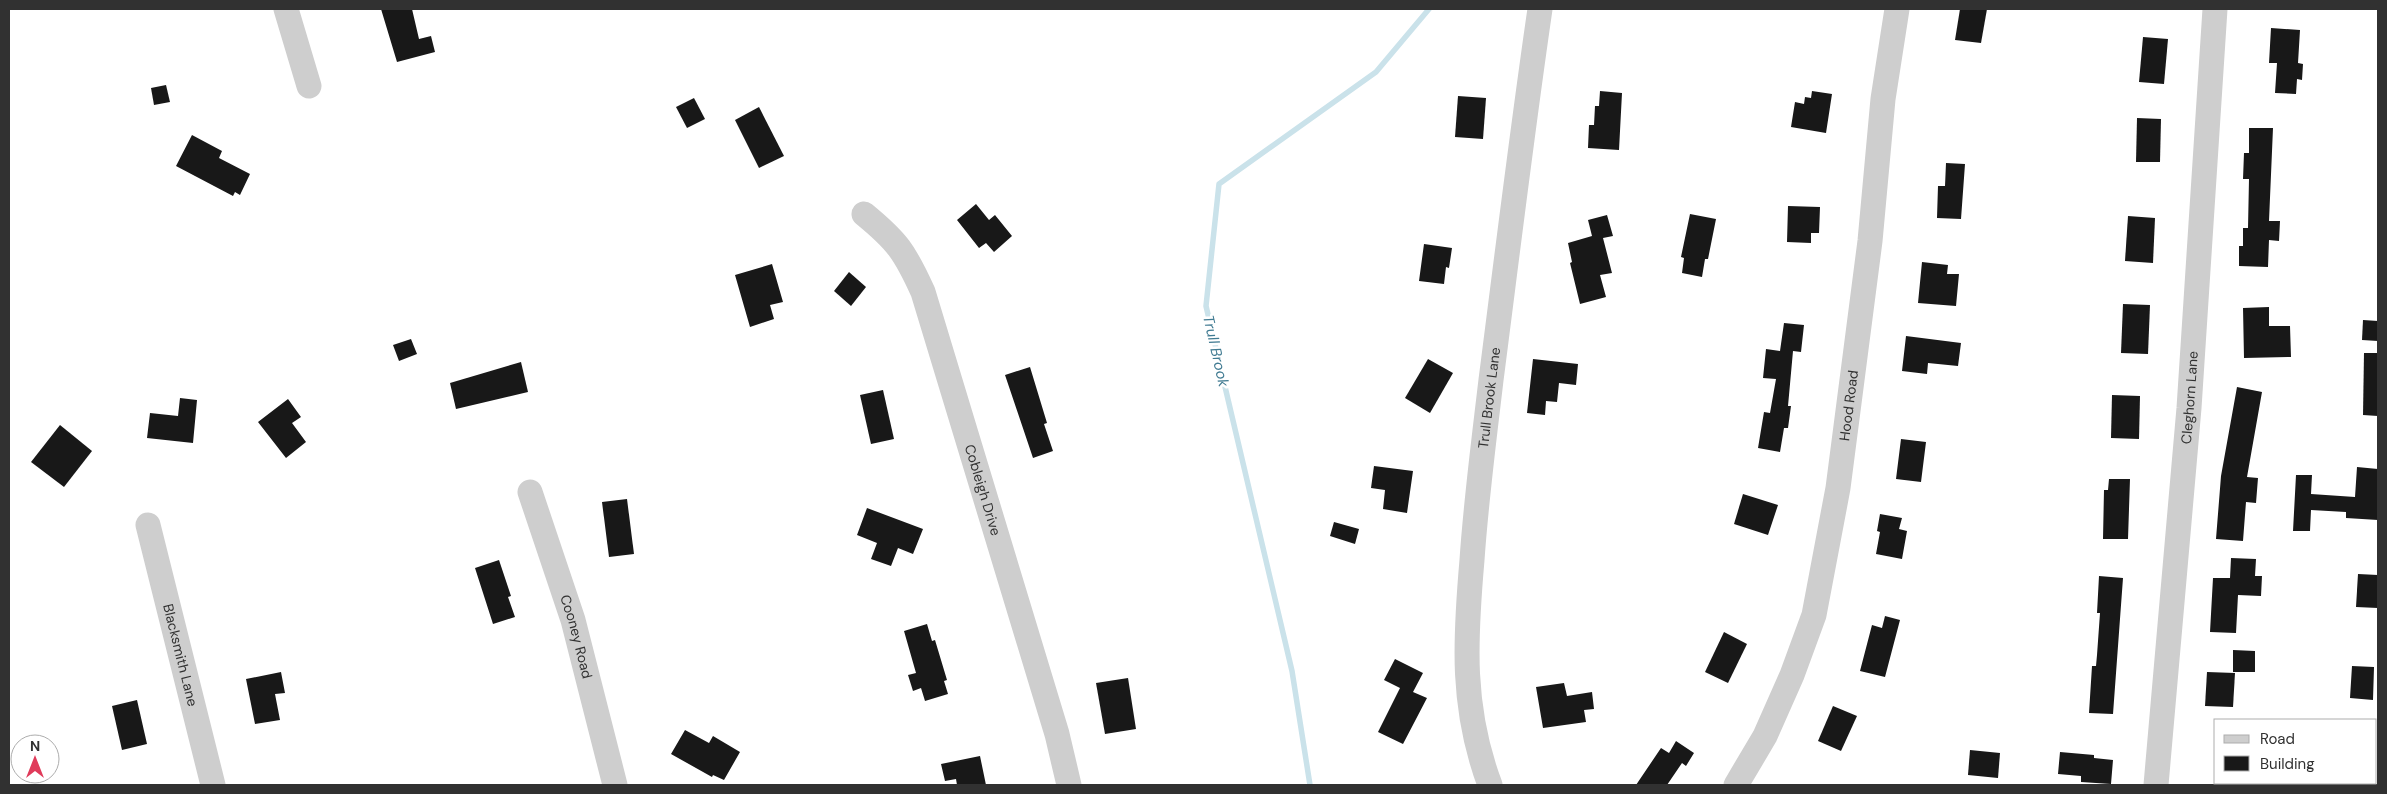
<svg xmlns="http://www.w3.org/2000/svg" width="2387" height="794" viewBox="0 0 2387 794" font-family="'DM Sans',sans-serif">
<rect width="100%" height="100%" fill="#fff"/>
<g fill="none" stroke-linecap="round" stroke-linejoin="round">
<!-- stream -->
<polyline stroke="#cae2ea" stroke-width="5.5" points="1310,785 1292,671 1206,306 1219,184 1376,72 1429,9"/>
</g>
<!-- building -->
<g fill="#181818">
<polygon points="381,9 412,9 419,39 431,36 435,52 397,62"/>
<polygon points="1960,9 1987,9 1981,43 1955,40"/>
<polygon points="2271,28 2300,30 2298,63 2303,64 2302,80 2297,79 2296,94 2275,93 2277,63 2269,63"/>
<polygon points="2143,37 2168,39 2164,84 2139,82"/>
<polygon points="166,85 170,102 154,105 151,88"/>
<polygon points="1600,91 1622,93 1619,150 1588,148 1589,125 1594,125 1595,106 1599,106"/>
<polygon points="1812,91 1832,94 1826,133 1791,127 1795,102 1804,104 1805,97 1811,98"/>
<polygon points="1458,96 1486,98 1483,139 1455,137"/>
<polygon points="694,98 705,119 687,128 676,107"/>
<polygon points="759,107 784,156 759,168 735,120"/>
<polygon points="2137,118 2161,119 2160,162 2136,162"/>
<polygon points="2249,128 2273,128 2269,221 2280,221 2279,241 2269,240 2268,267 2239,266 2239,246 2243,246 2243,228 2248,228 2249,179 2243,179 2244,153 2249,153"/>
<polygon points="192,135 222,151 219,158 250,174 240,195 235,192 233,196 176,166"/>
<polygon points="1946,163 1965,164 1961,219 1937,218 1938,186 1945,186"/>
<polygon points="976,204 989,220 995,215 1012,236 994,252 986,243 979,248 957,220"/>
<polygon points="1788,206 1820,207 1819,233 1811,233 1811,243 1787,242"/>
<polygon points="1690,214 1716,219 1708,259 1705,259 1702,277 1682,273 1684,258 1681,257"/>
<polygon points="1607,215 1613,236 1603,238 1612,273 1600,275 1606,297 1580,304 1570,263 1572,262 1568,243 1592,236 1588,220"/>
<polygon points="2128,216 2155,218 2153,263 2125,261"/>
<polygon points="1424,244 1452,248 1449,268 1446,267 1444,284 1419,281"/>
<polygon points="1922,262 1948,265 1947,274 1959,274 1956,306 1918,303"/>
<polygon points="772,264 783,302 770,305 774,319 750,327 735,275"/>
<polygon points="849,272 866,287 851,306 834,291"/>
<polygon points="2123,304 2150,305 2148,354 2121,353"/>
<polygon points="2269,307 2269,326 2290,326 2291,357 2244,358 2243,308"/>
<polygon points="2363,320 2378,321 2378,341 2362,340"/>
<polygon points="1784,323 1804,325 1801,352 1793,351 1788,406 1791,406 1788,428 1784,428 1780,452 1758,448 1764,412 1770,413 1776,379 1763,378 1766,349 1780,351"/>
<polygon points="1906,336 1961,343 1958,366 1928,363 1927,374 1902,371"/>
<polygon points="411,339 417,354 399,361 393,345"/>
<polygon points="2364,353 2378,353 2378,416 2363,415"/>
<polygon points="1428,359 1453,373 1430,413 1405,398"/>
<polygon points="1533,359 1578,364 1576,385 1559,383 1557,402 1546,401 1545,415 1527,413"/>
<polygon points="521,362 528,392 456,409 450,383"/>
<polygon points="1030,367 1047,423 1044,424 1053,451 1033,458 1005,375"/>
<polygon points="2237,387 2262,392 2247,477 2258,478 2256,503 2246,502 2243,541 2216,539 2221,476"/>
<polygon points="883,390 894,439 871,444 860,395"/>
<polygon points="2112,395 2140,396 2139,439 2111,438"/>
<polygon points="180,398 197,400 193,443 147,438 150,413 178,416"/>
<polygon points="288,399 301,417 292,423 306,442 286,458 258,422"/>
<polygon points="60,425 92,451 64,487 31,462"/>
<polygon points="1901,439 1926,442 1921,482 1896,479"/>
<polygon points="1374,466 1413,471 1407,513 1383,509 1385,490 1371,488"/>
<polygon points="2357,467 2378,469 2378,520 2346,518 2346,512 2311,510 2310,531 2293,531 2296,475 2312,475 2311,494 2355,497"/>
<polygon points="2109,479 2130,479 2128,539 2103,539 2104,490 2108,490"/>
<polygon points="1743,494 1778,505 1768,535 1734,524"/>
<polygon points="627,499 634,554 609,557 602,502"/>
<polygon points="867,508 923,529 913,554 898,548 891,566 871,559 877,543 857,535"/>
<polygon points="1880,514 1902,518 1899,529 1907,531 1902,559 1876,554 1880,532 1877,531"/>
<polygon points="1334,522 1359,529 1355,544 1330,536"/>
<polygon points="2231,558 2256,559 2255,576 2262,576 2261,596 2238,595 2236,633 2210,632 2213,578 2230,578"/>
<polygon points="499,560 511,596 508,597 515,617 493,624 475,568"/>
<polygon points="2358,574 2378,575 2378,608 2356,607"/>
<polygon points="2099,576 2123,578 2113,714 2089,713 2092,666 2096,666 2097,655 2100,613 2097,613"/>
<polygon points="1885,616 1900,620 1885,677 1860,671 1872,625 1882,628"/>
<polygon points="927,624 932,641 935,640 947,680 944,681 948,694 925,701 921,688 913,691 908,675 916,673 904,631"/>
<polygon points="1724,632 1747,644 1728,683 1705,672"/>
<polygon points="2233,650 2255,651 2255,672 2233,672"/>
<polygon points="1395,659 1423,673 1413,692 1427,698 1403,744 1378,732 1400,688 1384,680"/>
<polygon points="2352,666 2374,667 2373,700 2350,698"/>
<polygon points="281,672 285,693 275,694 280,720 255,724 246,679"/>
<polygon points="2207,672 2235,673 2233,707 2205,706"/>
<polygon points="1128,678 1136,729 1105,734 1096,683"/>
<polygon points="1564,683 1567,696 1592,692 1594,709 1584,710 1586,722 1543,728 1536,687"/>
<polygon points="137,700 147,744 122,750 112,706"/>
<polygon points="1833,706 1857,716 1841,751 1818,741"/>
<polygon points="685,730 709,743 713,736 740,752 724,780 713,775 712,777 671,754"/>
<polygon points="1676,741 1694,753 1686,766 1682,763 1667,785 1636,785 1661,748 1669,753"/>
<polygon points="1970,750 2000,753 1998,778 1968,775"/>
<polygon points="2060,752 2094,755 2094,758 2113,760 2111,784 2081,782 2081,776 2058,774"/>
<polygon points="980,756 986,785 957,785 956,779 945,781 941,764"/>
</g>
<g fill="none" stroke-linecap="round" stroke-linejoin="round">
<!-- minor -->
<g stroke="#cecece" stroke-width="25">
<polyline points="286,9 309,86"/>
<path id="s1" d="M864,214C897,241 905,252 923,292L1057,734L1069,785"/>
<path id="s2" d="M530,492L573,620L615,785"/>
<path id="s3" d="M148,525L213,785"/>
<path id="s4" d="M1490,785C1461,708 1465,640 1472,560C1476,500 1484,440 1491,380C1507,256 1522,132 1540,9"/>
<path id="s5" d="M1736,785L1765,736L1792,675L1814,615L1838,488L1870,241L1883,99L1897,9"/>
<path id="s6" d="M2156,785L2189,408L2215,9"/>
</g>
</g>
<g text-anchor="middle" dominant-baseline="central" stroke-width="5" stroke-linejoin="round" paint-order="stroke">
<!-- street labels -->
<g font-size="14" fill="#313131" stroke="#fff">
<text stroke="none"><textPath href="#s4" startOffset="391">Trull Brook Lane</textPath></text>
<text stroke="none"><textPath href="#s6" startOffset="389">Cleghorn Lane</textPath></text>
<text stroke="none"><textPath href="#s5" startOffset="400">Hood Road</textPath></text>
<text stroke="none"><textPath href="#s1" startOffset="306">Cobleigh Drive</textPath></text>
<text stroke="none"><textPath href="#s2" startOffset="152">Cooney Road</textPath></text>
<text stroke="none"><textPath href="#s3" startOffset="134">Blacksmith Lane</textPath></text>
</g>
<!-- water labels -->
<g font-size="15" font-style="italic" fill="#417b92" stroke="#fff">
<text transform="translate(1216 351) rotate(77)">Trull Brook</text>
</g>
</g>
<!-- border -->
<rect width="2387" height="794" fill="none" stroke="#313131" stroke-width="20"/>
<!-- legend -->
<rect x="2214" y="719" width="162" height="65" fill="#ffffff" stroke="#adadad"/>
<rect x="2224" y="735" width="25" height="8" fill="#cecece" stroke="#adadad"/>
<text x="2260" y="744" font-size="15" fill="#313131">Road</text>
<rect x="2224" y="756" width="25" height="15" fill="#181818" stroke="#adadad"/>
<text x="2260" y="769" font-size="15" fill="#313131">Building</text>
<!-- north arrow -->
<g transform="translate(35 759)"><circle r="24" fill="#ffffff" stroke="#adadad"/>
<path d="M0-4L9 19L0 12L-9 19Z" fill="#e03b5a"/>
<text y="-8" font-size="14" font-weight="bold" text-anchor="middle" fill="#313131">N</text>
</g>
</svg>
